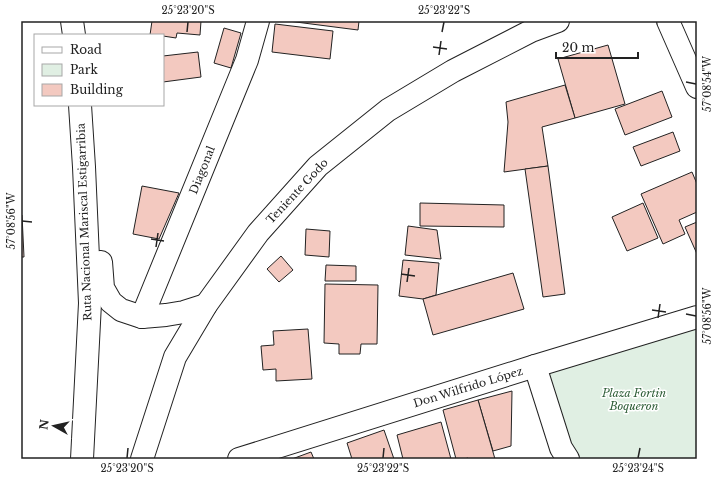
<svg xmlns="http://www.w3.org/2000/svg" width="718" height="480" viewBox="0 0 718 480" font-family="'Libre Baskerville',serif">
<rect width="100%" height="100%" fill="#fff"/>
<!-- green -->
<polygon fill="#e0efe3" stroke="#6f6f6f" points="697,317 697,459 568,459 535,366"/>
<!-- building -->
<g fill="#f3c9c0" stroke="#222">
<polygon points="152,21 201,21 200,35 177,33 176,38 163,36 163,35 150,35"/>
<polygon points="288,21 359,21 358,30"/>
<polygon points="275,24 333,31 330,59 272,52"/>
<polygon points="224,28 241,33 231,68 214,63"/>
<polygon points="608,45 625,104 575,118 558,59"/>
<polygon points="198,52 201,77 163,82 163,56"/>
<polygon points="565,85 575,118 542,127 548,166 504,172 508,122 506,102"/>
<polygon points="662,91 672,117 625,135 615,109"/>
<polygon points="673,132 680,151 641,166 633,147"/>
<polygon points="548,166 565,294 543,297 525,169"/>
<polygon points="692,172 697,184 697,212 679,220 685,234 663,244 641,194"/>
<polygon points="142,186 179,193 159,239 133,234"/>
<polygon points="420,203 504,205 504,227 420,226"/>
<polygon points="643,203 658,238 627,251 612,217"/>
<polygon points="21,215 22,215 24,257 21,257"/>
<polygon points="697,222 697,254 685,227"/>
<polygon points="408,226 437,230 441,259 405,255"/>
<polygon points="306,229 330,231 329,257 305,255"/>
<polygon points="281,256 293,270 279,282 267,269"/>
<polygon points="403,260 439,263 436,295 423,299 399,296"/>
<polygon points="326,265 356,266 356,281 325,281"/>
<polygon points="513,273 524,309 433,335 423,299"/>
<polygon points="325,284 378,285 377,344 361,344 360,354 339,354 339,344 324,343"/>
<polygon points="308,329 312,379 276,381 276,369 263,370 261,346 274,345 273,331"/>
<polygon points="512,391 511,446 493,451 478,400"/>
<polygon points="478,400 495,459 469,459 468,458 464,459 456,459 443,410"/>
<polygon points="441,422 451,459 403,459 397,435"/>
<polygon points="384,430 394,459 352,459 347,443"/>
<polygon points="311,452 314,459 292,459"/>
</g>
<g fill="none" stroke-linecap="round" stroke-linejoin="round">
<!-- street casing -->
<g stroke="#222" stroke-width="24">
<g id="street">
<polyline points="668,21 697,87"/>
<polyline points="142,317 247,60 258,21"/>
<polyline points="535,366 561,448 568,459"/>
<polyline points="239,459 535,366 697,317"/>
</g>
</g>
<!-- primary casing -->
<g stroke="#222" stroke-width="24">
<g id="primary">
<polyline points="72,21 74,35"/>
<polyline points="80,105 84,167 90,303 82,459"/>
<polyline points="101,262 103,288 111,302 121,310 142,317 166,315 184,312 206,305"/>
<polyline points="142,459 175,357 206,305 258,233 318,166 388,110 453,71 531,31 558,21"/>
</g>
</g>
<!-- street -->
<use href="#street" stroke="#fff" stroke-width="22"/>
<!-- primary -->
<use href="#primary" stroke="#fff" stroke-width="22"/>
</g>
<!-- ticks -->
<path fill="none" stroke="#222" stroke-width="1.5" d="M187,32L188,22M442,32L444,22M433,47L447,49M439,55L441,41M686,82L696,84M22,221L32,222M151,239L164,241M156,247L158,233M401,274L415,276M407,282L409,268M652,310L666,312M686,314L696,316M658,318L660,304M127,458L128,448M383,458L384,448M638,458L640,448"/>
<g text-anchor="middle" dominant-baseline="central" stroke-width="3" stroke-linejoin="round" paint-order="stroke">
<!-- street labels -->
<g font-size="11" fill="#222" stroke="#fff">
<text transform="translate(202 170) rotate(-68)">Diagonal</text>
<text transform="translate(297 191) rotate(-47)">Teniente Godo</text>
<text transform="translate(84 222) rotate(-92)">Ruta Nacional Mariscal Estigarribia</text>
<text transform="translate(468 387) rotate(-17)">Don Wilfrido López</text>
</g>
<!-- park labels -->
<g font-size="11" font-style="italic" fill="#2f5e38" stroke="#fff">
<text x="634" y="393">Plaza Fortin<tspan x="634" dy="13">Boqueron</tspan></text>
</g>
</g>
<!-- border -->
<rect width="718" height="480" fill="none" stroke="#ffffff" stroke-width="44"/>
<!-- legend -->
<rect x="34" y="34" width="130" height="72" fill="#ffffff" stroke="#a7a7a7"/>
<rect x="42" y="47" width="20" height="6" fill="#ffffff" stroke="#a7a7a7"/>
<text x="70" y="54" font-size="12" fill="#222222">Road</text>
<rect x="42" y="64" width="20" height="12" fill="#e0efe3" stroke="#a7a7a7"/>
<text x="70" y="74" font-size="12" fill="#222222">Park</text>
<rect x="42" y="84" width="20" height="12" fill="#f3c9c0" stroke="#a7a7a7"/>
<text x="70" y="94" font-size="12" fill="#222222">Building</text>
<!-- north arrow -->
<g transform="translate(54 426) rotate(278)" stroke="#ffffff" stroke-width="3" paint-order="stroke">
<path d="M0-3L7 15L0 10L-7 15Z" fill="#222222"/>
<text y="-6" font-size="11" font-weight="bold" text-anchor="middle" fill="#222222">N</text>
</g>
<!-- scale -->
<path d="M556 52v6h82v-6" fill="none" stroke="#222222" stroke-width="2"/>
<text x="562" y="52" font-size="12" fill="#222222" stroke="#ffffff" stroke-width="3" paint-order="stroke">20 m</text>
<rect x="22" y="22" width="674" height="436" fill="none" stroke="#222" stroke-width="1.5"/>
<g font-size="10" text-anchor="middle" fill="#222">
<text x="188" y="14">25°23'20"S</text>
<text x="444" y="14">25°23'22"S</text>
<text transform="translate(707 84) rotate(-90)" y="4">57°08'54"W</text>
<text transform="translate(11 221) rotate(-90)" y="4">57°08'56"W</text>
<text transform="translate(707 316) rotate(-90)" y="4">57°08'56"W</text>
<text x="127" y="472">25°23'20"S</text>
<text x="383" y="472">25°23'22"S</text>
<text x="638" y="472">25°23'24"S</text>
</g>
</svg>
